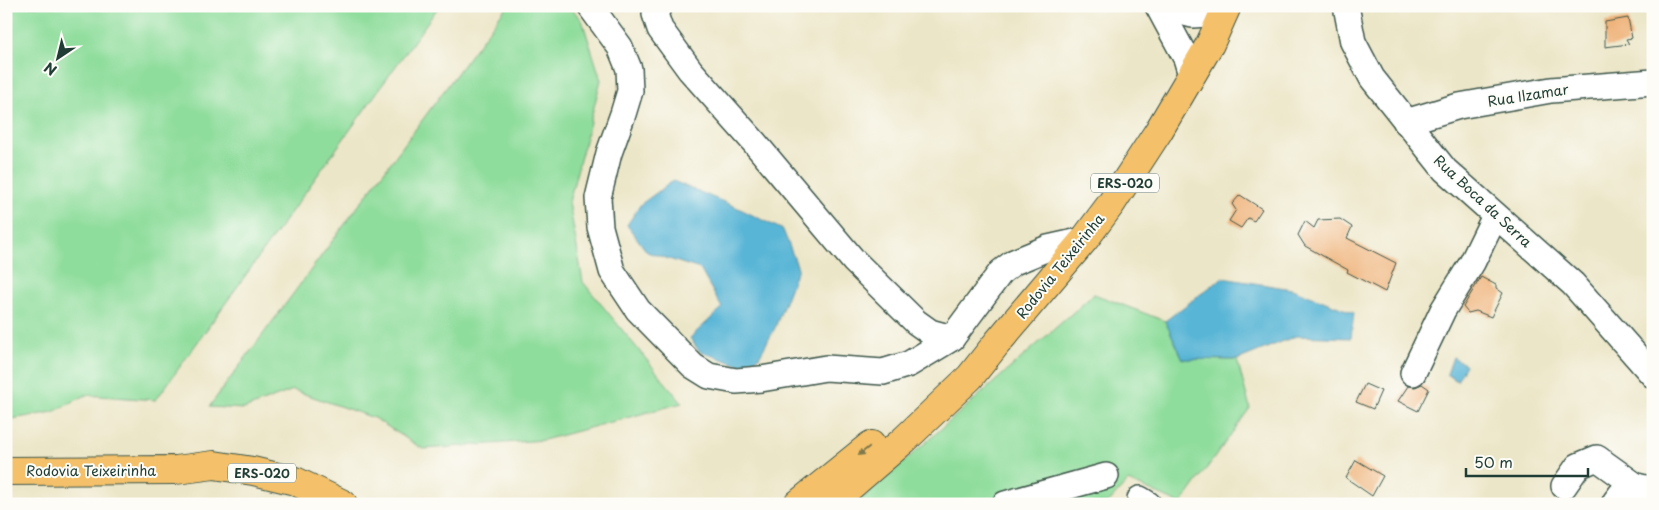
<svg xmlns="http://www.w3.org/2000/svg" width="1659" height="510" viewBox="0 0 1659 510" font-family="'Playpen Sans',sans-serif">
<rect width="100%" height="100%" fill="#fdfcf7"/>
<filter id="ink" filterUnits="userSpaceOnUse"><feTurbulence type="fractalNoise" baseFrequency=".02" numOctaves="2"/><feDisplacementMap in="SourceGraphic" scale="10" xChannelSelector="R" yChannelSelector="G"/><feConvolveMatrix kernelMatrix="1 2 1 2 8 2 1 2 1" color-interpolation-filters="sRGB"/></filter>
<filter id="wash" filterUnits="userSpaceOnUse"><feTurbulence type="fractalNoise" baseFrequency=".0096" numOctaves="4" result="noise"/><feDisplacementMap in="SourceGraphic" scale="20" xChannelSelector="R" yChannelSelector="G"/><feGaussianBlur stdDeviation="1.12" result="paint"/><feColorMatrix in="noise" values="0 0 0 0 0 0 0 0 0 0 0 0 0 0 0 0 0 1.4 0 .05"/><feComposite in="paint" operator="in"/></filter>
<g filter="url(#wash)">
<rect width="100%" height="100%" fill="#ece6c8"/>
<!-- green -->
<g fill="#8fdd9c" stroke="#578d68">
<polygon points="6,6 439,6 156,400 86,395 53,412 6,420"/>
<polygon points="507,6 569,6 582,20 601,80 569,202 583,282 682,403 544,440 423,449 374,418 293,390 244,409 209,407"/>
<polygon points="1094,294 1165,321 1183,359 1237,360 1250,408 1181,504 1128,481 1107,504 856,504"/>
</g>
<!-- water -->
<g fill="#58b5d6" stroke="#3c7985">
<polygon points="673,181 736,207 783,230 798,268 775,328 759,357 745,367 699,351 690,338 722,308 700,269 647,252 627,225 641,204"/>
<polygon points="1222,278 1292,289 1354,313 1351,338 1296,336 1237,360 1183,359 1165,321"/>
<polygon points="1453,357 1466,365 1457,381 1447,374"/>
</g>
<g id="blocks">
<!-- building -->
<g fill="#efb47b">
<polygon points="1628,18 1632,38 1626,39 1629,44 1605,47 1605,22"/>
<polygon points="1240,195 1262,209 1254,221 1248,218 1241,228 1229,221 1236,210 1232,204"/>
<polygon points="1340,219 1352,227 1347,238 1396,263 1385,292 1347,272 1348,270 1305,246 1298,235 1305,221 1314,228 1318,220"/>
<polygon points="1481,277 1496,285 1496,288 1503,293 1491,317 1476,311 1468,313 1463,307"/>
<polygon points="1365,384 1381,391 1373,409 1356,402"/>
<polygon points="1422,384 1429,389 1418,411 1398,401 1408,386 1415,387"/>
<polygon points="1356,460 1383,476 1372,496 1346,478"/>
</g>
</g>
</g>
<g filter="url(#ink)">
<use href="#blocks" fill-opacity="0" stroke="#3e564a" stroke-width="1"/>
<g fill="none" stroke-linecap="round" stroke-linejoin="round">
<!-- minor casing -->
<g stroke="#3e564a" stroke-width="28">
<g id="minor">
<polyline points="590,6 620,47 629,69 630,91 623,114 609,153 598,198 600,227 612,271 638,310 693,366 709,376 736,381 761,379 826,368 883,372 909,364 952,338 1001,272 1014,262 1048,248 1084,240"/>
<polyline points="659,6 655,14 660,29 690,70 754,142 854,261 916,322 930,332 952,338"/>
<polyline points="1158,6 1186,58 1191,75"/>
<polyline points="1158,6 1192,15 1224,13"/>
<polyline points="1346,6 1353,42 1372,78 1445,170 1573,284 1653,375"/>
<polyline points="1406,122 1459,106 1551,90 1653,82"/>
<polyline points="1413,373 1443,310 1472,263 1495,216"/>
<polyline points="1564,486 1578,466 1597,458 1636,486"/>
<polyline points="1140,499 1148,504"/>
<polyline points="1615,502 1621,494 1636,486 1650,489"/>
<polyline points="1005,504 1106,476"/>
</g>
</g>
<!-- major casing -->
<g stroke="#3e564a" stroke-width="30">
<g id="major">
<polyline points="6,471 176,470 214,465 253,471 295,481 343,504"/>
<polyline points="798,504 871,445"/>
<polyline points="830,504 904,440 970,377 997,343 1084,240 1111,204 1158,132 1210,44 1227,6"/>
</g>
</g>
<!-- minor -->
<use href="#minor" stroke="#fff" stroke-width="25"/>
<!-- major -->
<use href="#major" stroke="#f4c16a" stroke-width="28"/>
</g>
<!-- one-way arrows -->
<defs><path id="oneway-solid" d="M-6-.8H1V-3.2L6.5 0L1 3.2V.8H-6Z" transform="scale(1.25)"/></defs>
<use fill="#7f784c" href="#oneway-solid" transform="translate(864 451) rotate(141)"/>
</g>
<g text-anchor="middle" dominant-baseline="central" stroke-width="4" stroke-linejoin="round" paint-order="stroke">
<!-- shield labels -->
<g fill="#fdfcf7" stroke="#62766e" stroke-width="1">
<rect x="1091" y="173.5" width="68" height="19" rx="4"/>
<rect x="228" y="463.5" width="68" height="19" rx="4"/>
</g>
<g font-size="12" font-weight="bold" fill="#1f3d34">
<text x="1125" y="183">ERS-020</text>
<text x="262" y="473">ERS-020</text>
</g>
<!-- street labels -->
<g font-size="14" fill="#1f3d34" stroke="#fdfcf7">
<text transform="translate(1528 95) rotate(-9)">Rua Ilzamar</text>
<text transform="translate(1483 201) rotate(43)">Rua Boca da Serra</text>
<text transform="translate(1060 266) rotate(-51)">Rodovia Teixeirinha</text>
<text x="91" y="470">Rodovia Teixeirinha</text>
</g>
</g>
<!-- margin -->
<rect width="1659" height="510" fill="none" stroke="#fdfcf7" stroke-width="25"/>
<!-- north arrow -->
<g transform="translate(58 58) rotate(215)" stroke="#fdfcf7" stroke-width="4" paint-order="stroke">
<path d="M0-4L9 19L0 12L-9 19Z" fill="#1f3d34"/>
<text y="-8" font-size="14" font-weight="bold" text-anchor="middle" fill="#1f3d34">N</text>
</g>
<!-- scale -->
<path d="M1466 468v8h122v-8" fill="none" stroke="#1f3d34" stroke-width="2.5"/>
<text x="1474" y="468" font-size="15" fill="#1f3d34" stroke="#fdfcf7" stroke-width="4" paint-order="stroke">50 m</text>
</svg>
